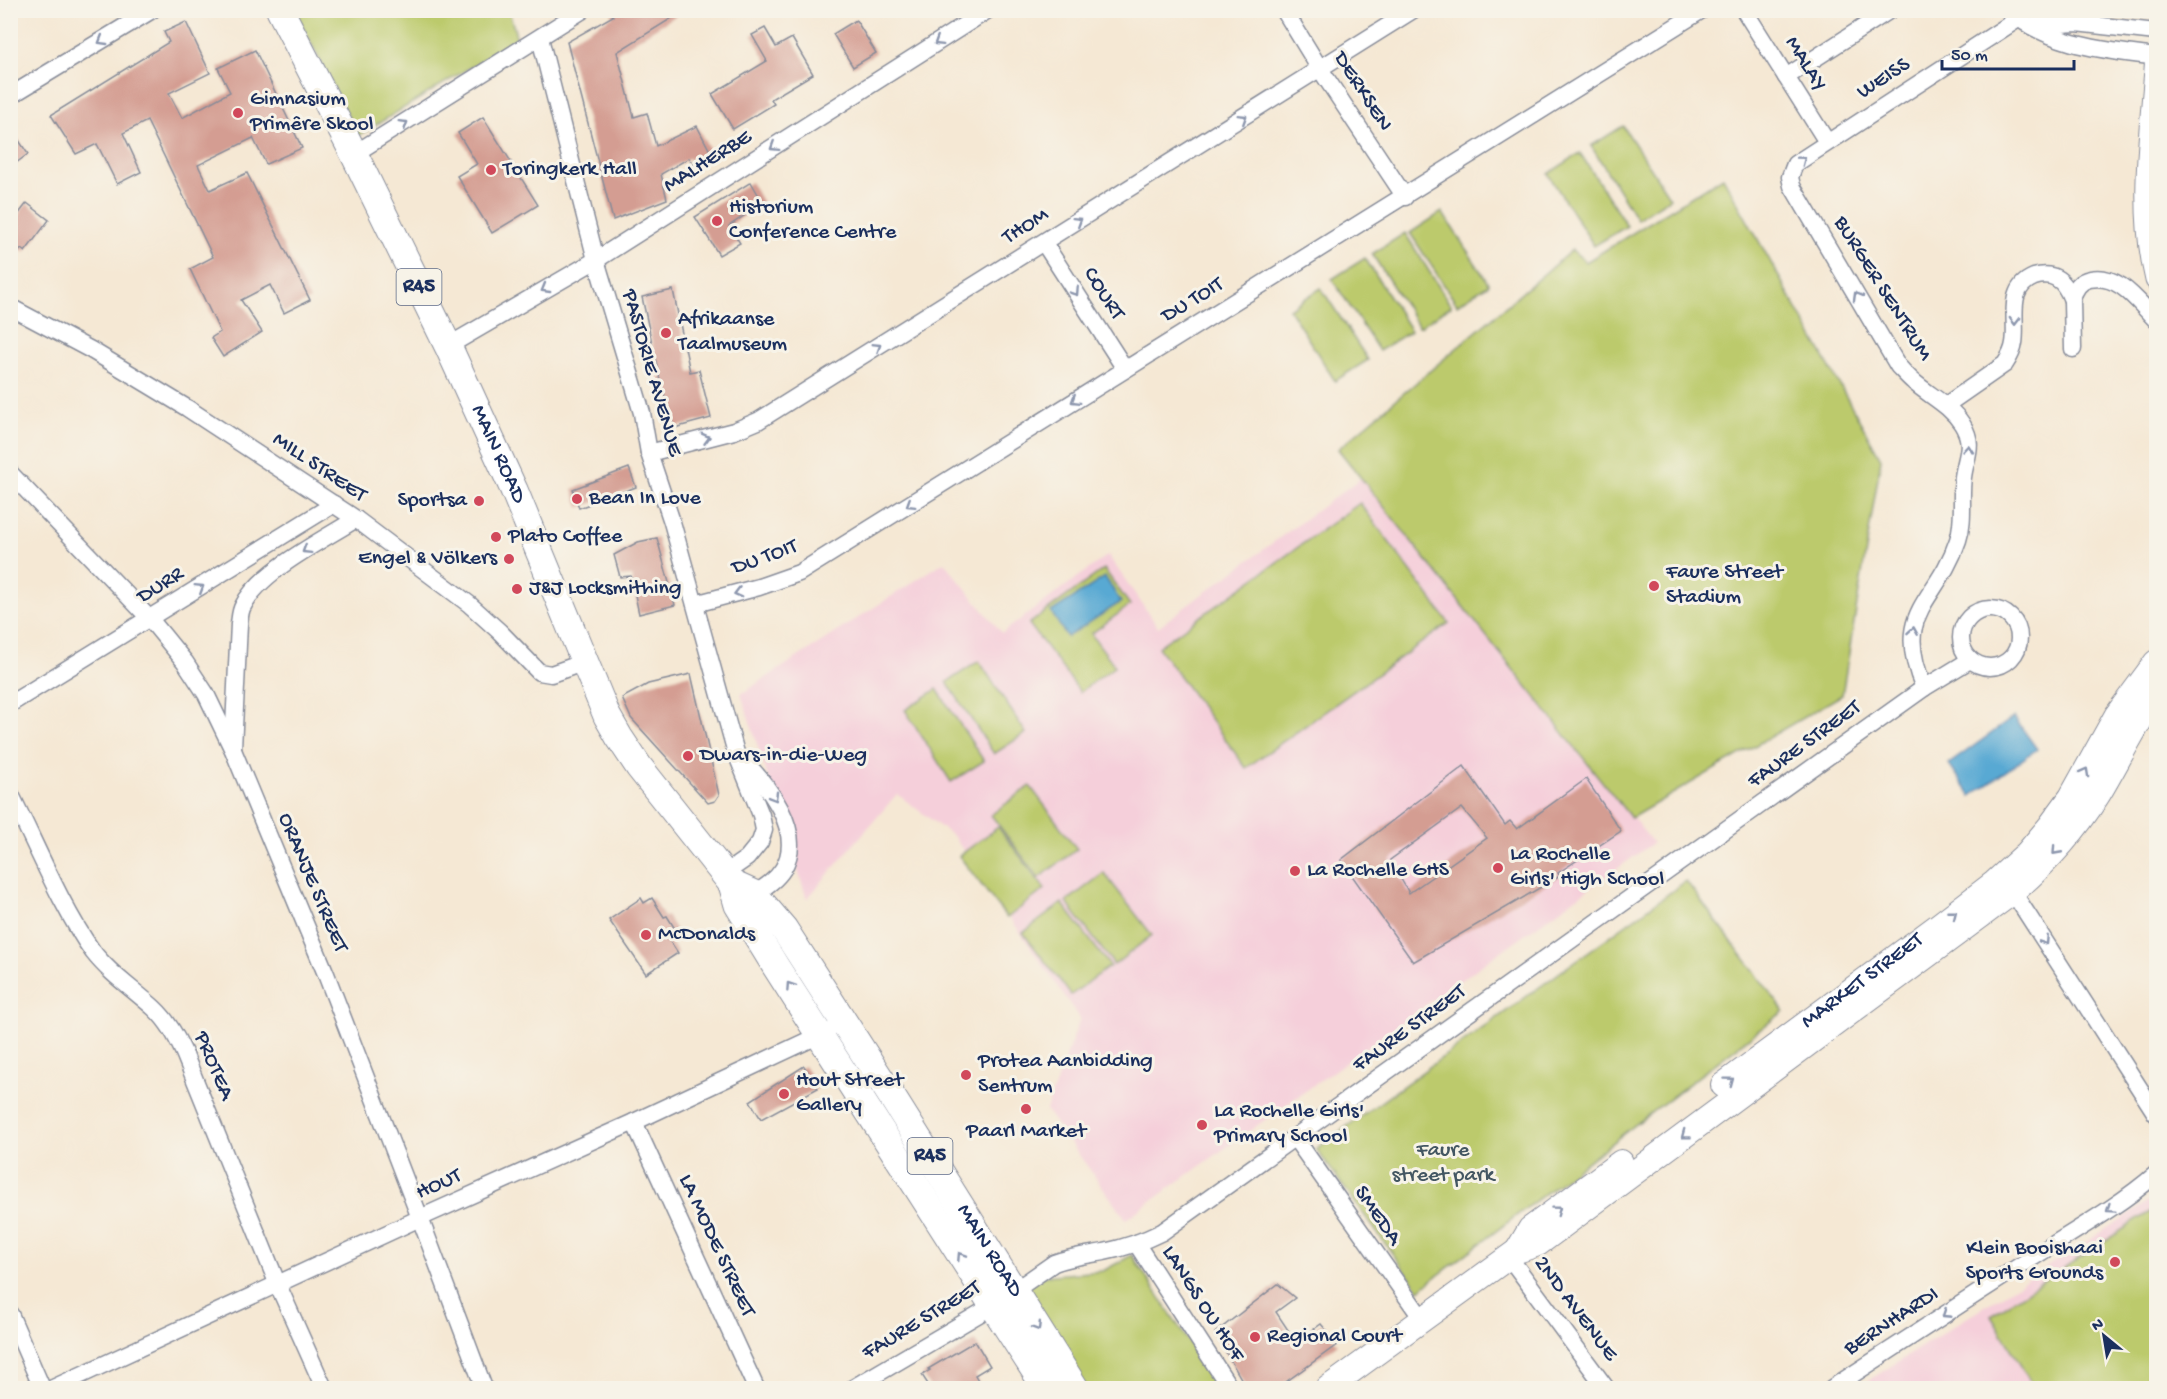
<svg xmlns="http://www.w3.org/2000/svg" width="2167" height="1399" viewBox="0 0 2167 1399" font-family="'Gochi Hand',sans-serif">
<rect width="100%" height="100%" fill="#f7f3e8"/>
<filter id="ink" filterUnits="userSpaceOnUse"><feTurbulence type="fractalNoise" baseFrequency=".0167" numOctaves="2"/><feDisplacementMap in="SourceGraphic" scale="12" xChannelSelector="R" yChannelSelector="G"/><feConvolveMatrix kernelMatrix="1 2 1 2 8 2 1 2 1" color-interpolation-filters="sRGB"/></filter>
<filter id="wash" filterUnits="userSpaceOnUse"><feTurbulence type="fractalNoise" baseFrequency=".008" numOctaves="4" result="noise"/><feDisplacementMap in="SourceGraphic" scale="24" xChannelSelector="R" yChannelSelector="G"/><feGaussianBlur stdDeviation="1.35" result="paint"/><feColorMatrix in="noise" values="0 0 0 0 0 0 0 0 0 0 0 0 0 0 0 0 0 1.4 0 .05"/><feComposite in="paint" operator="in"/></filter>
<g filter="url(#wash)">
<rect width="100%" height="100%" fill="#f5e8d4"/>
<!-- built -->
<g fill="#f5cfda">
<polygon points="1361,478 1653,843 1126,1219 1046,1110 1080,1019 954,837 897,794 807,899 741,694 944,562 1002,633 1108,555 1158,627"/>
<polygon points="2156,1197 2156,1388 1857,1388 1935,1338"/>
</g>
<!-- green -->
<g fill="#bcca6c" stroke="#6c7c65" stroke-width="1.5">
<polygon points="295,11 509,11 517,39 358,136"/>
<polygon points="1623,126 1670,198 1637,219 1591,146"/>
<polygon points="1580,153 1627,226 1594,246 1548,174"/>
<polygon points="1723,177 1881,459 1842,695 1631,818 1338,449 1572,250 1586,262"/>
<polygon points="1442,212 1489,284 1457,305 1410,233"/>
<polygon points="1405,233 1451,306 1419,327 1372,254"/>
<polygon points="1365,258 1411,331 1379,351 1332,279"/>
<polygon points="1321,288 1368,360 1335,381 1289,309"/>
<polygon points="1360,503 1449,623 1246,768 1158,647"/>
<polygon points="1104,569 1130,605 1091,634 1115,666 1080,692 1029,624"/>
<polygon points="979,661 1026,733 994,754 947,682"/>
<polygon points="937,689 984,761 951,782 905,710"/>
<polygon points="1030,786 1077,849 1039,878 991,815"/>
<polygon points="998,827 1045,889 1007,918 959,856"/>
<polygon points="1104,873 1152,935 1114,965 1066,902"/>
<polygon points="1686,881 1784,1011 1419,1290 1316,1149"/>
<polygon points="1062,903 1110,966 1071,995 1023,933"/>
<polygon points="2156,1208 2156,1388 2034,1388 1991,1315"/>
<polygon points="1132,1255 1219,1388 1082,1388 1017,1292 1041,1276 1103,1271"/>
</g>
<!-- water -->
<g fill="#58a9d3" stroke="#3a6c98" stroke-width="1.5">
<polygon points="1105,577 1121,602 1067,637 1051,612"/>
<polygon points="2014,717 2037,749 1971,796 1949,764"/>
</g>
<g id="blocks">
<!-- building -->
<g fill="#d49d92" fill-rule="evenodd">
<polygon points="610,10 685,10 617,52 634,117 647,113 656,146 697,126 713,157 696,168 689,158 661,174 667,199 613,220 567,42 613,16"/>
<polygon points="856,20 876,53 853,67 833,34"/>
<polygon points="186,22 210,73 169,93 182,118 230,92 218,68 255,50 302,148 266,164 253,138 198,165 210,190 247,173 310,300 284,313 270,285 241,300 262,332 223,357 211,338 220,332 190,269 213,257 147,121 123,133 141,172 117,184 97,144 76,154 51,115 169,42 164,32"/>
<polygon points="765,28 776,47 792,38 813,74 771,99 774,104 733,129 712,94 767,61 752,35"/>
<polygon points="483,117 538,205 492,233 457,176 477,164 458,133"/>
<polygon points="10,127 28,154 16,163 10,155"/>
<polygon points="751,182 763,203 729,226 740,243 719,255 695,217"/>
<polygon points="27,203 49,220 25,252 21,249 10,262 10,225"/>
<polygon points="673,290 690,372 699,370 711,418 674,428 659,376 642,297"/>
<polygon points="629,468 636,487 579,508 573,489"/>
<polygon points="657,538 675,605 639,614 631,576 620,577 614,555 638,542"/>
<polygon points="691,674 719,795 715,801 708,803 631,718 622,698 648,684"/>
<path d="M1464,766L1505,825L1510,821L1517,829L1586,779L1621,831L1558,873L1560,876L1413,962L1341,860ZM1462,808L1487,838L1409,893L1390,860Z"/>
<polygon points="641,898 644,903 652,898 664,917 667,916 677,932 668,938 678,953 646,974 609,920"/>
<polygon points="804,1066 818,1088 761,1119 750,1101"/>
<polygon points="1278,1284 1295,1298 1276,1312 1296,1342 1321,1324 1338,1344 1276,1389 1247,1389 1215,1333"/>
<polygon points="975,1341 990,1366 975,1375 979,1382 968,1389 931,1389 922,1375 930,1370 928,1369"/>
</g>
</g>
</g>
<g filter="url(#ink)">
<use href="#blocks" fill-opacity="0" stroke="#888c99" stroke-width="1.5"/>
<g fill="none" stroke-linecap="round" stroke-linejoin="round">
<!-- minor casing -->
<g stroke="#888c99" stroke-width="19">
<g id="minor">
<polyline points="1284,10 1320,69 1405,197"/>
<polyline points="1744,10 1827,142"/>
<path d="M2008,10C2050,46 2104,50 2156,57"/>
<polyline points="2031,26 2076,23 2156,32"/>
<polyline points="540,38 596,260 642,413 649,453 672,522 736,753 761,815 764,830 760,842 747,858 724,874"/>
<polyline points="1786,77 1890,10"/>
<polyline points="10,96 152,10"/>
<polyline points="354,154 583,10"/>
<polyline points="1044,243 1125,369"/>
<polyline points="10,307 91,350 187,408 356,519 469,604 500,632 539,672 551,674 585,662"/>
<polyline points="448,346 596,260 988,10"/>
<path d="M2073,349L2072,300C2074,290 2079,281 2090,279C2119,273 2138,302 2156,320"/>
<path d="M1946,405L2005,364C2009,358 2013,351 2014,343C2018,320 2005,289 2034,277C2041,275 2049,274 2056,278C2064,282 2069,292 2072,300"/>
<polyline points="649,453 734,431 758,421 1413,10"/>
<polyline points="10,473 150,619 185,662 206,694 233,750 326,974 420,1218 484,1388"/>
<path d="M695,604L759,587L799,573C1099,384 1402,199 1702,10"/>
<circle cx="1990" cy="638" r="29"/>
<path d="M1924,688C1891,610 1937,604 1958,540C1965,519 1960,498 1963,477C1966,455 1975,445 1962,424C1950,405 1930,396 1914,382C1908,377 1903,371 1898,366L1792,186L1790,177L1795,164L2018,19"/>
<polyline points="10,704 334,504"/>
<path d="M233,748L239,624C240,618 240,611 243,606C260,571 323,540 356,519"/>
<path d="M741,758C766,783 806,831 783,869C775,882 760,890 747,899"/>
<path d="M10,793C36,844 60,905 93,952C110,974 133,989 154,1008C168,1021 176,1036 184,1053L278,1285L324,1388"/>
<polyline points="2013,892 2156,1114"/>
<polyline points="634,1122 756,1388"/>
<polyline points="1295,1138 1423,1320"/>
<polyline points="1136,1243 1230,1388"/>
<polyline points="1509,1257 1606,1388"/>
<polyline points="10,1314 42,1388"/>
<polyline points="53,1388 420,1218 634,1122 828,1031"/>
<path d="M853,1388L994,1305L1054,1263C1070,1257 1087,1255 1104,1252C1124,1248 1144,1241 1162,1232L1924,688L1970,660"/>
<path d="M1832,1388C1898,1345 1965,1301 2032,1258C2074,1231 2118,1207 2156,1174"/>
</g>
</g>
<!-- tertiary casing -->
<g stroke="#888c99" stroke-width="23">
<path id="tertiary" d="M2156,56C2151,130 2138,207 2156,280"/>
</g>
<!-- secondary casing -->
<g stroke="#888c99" stroke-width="26">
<g id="secondary">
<path id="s1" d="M1723,1085L1939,925L1995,882L2027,853L2049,827L2071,797L2116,716L2156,662"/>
<polyline points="1517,1251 1530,1229 1621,1162"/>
<path d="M1328,1388L1517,1251L1538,1244L2013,892C2046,864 2075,832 2098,795C2118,762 2134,727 2156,696"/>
</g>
</g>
<!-- primary casing -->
<g stroke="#888c99" stroke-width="29">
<g id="primary">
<path id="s2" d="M280,10L354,154L448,346L514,490L607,716L619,737L639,767L732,884L738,905L776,967L1046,1388"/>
<path id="s3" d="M732,884L754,894L784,929L892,1097L1075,1388"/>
</g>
</g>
<!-- minor -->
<use href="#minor" stroke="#fff" stroke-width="16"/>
<!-- tertiary -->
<use href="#tertiary" stroke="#fff" stroke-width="21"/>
<!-- secondary -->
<use href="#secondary" stroke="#fff" stroke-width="24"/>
<!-- primary -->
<use href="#primary" stroke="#fff" stroke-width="27"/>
</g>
<!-- one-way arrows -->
<defs><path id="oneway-chevron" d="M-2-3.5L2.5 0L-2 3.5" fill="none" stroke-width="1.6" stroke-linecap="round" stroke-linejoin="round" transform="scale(1.5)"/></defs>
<g stroke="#8d97ae">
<use href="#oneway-chevron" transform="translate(102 41) rotate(149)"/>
<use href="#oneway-chevron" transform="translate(938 42) rotate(148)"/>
<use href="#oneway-chevron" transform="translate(1243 118) rotate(-32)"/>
<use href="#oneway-chevron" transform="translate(404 124) rotate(-32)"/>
<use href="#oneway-chevron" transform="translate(774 147) rotate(148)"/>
<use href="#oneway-chevron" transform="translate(1802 160) rotate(-37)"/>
<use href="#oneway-chevron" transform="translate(1078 221) rotate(-32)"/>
<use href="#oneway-chevron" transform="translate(545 289) rotate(150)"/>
<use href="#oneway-chevron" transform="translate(1075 292) rotate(57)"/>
<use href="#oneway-chevron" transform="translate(1857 296) rotate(-120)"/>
<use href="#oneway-chevron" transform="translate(2015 321) rotate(90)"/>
<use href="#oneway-chevron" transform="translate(877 347) rotate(-32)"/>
<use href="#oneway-chevron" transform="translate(1075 400) rotate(148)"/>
<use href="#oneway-chevron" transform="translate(706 438) rotate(-15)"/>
<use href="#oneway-chevron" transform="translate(1968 449) rotate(-85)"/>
<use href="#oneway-chevron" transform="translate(910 504) rotate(148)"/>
<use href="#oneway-chevron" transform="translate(306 550) rotate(148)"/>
<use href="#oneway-chevron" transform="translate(200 588) rotate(-32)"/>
<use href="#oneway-chevron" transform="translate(738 593) rotate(165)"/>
<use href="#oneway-chevron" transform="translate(1913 631) rotate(-81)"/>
<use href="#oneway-chevron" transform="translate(2085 772) rotate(-61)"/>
<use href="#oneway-chevron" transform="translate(774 797) rotate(60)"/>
<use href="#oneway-chevron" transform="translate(2056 851) rotate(132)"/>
<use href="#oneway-chevron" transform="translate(1953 914) rotate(-38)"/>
<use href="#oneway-chevron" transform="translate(2045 941) rotate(57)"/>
<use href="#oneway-chevron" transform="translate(790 986) rotate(-124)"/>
<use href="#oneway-chevron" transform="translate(1730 1081) rotate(-37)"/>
<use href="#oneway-chevron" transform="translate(1685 1135) rotate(143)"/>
<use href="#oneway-chevron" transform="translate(2110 1209) rotate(145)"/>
<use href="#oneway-chevron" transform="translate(1557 1210) rotate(-37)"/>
<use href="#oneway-chevron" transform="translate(961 1256) rotate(-123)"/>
<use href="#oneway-chevron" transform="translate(1946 1314) rotate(147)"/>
<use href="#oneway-chevron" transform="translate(1037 1327) rotate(58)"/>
</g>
</g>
<!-- markers -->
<g fill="#d1495b" stroke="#f7f3e8" stroke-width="2">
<circle cx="238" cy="113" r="6"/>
<circle cx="491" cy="170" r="6"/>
<circle cx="717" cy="221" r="6"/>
<circle cx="666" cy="333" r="6"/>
<circle cx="577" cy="499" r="6"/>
<circle cx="479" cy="501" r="6"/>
<circle cx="496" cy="537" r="6"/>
<circle cx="509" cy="559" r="6"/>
<circle cx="1654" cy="586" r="6"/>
<circle cx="517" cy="589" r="6"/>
<circle cx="688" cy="756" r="6"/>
<circle cx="1498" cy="868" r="6"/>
<circle cx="1295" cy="871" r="6"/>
<circle cx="646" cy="935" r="6"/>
<circle cx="966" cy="1075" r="6"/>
<circle cx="784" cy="1094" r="6"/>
<circle cx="1026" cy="1109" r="6"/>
<circle cx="1202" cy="1125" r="6"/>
<circle cx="2115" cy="1262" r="6"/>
<circle cx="1255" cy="1337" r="6"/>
</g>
<g text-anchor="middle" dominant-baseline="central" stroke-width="6" stroke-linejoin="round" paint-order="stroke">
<!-- shield labels -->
<g fill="#f7f3e8" stroke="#5d6a87" stroke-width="1.5">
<rect x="396.5" y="269" width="45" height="36" rx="4.5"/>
<rect x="907.5" y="1138" width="45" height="36" rx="4.5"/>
</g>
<g font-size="21" font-weight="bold" fill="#1b2f5e">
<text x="419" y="287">R45</text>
<text x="930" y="1156">R45</text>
</g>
<!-- street labels -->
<g font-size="22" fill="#1b2f5e" stroke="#f7f3e8">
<text transform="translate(1805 64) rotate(58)">MALAY</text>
<text transform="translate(1884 79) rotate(-33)">WEISS</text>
<text transform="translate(1362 92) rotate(57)">DERKSEN</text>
<text transform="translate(708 162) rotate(-32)">MALHERBE</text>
<text transform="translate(1026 227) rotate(-32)">THOM</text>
<text transform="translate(1882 289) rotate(58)">BURGER SENTRUM</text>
<text transform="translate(1103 294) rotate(57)">COURT</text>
<text transform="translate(1193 301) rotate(-31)">DU TOIT</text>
<text transform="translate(651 373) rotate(74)">PASTORIE AVENUE</text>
<text stroke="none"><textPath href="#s2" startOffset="495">MAIN ROAD</textPath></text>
<text transform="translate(319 468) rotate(34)">MILL STREET</text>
<text transform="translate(765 558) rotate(-20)">DU TOIT</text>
<text transform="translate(161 586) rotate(-32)">DURR</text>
<text transform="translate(1805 745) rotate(-36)">FAURE STREET</text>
<text transform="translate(312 883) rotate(67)">ORANJE STREET</text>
<text stroke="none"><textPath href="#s1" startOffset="174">MARKET STREET</textPath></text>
<text transform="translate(1410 1029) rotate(-36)">FAURE STREET</text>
<text transform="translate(213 1066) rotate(67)">PROTEA</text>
<text transform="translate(439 1185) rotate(-24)">HOUT</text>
<text transform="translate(1377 1216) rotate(55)">SMEDA</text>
<text transform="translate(716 1246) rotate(65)">LA MODE STREET</text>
<text stroke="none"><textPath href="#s3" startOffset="452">MAIN ROAD</textPath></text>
<text transform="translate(1202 1304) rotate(57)">LANGS OU HOF</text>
<text transform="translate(1575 1309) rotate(53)">2ND AVENUE</text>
<text transform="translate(922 1321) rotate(-31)">FAURE STREET</text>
<text transform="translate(1892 1322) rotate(-33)">BERNHARDI</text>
</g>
<!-- poi labels -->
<g font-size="22" fill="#1b2f5e" stroke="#f7f3e8" text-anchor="start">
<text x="250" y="100">Gimnasium<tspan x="250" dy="25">Primêre Skool</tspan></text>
<text x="503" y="170">Toringkerk Hall</text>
<text x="729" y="208">Historium<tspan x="729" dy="25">Conference Centre</tspan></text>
<text x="678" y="320">Afrikaanse<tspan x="678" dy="25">Taalmuseum</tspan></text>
<text x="589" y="499">Bean In Love</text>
<text x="467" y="501" text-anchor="end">Sportsa</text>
<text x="508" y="537">Plato Coffee</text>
<text x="497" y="559" text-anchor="end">Engel &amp; Völkers</text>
<text x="1666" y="573">Faure Street<tspan x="1666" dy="25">Stadium</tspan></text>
<text x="529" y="589">J&amp;J Locksmithing</text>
<text x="700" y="756">Dwars-in-die-Weg</text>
<text x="1510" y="855">La Rochelle<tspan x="1510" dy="25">Girls' High School</tspan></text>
<text x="1307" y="871">La Rochelle GHS</text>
<text x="658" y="935">McDonalds</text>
<text x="978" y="1062">Protea Aanbidding<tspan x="978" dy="25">Sentrum</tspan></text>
<text x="796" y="1081">Hout Street<tspan x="796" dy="25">Gallery</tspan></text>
<text x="1214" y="1112">La Rochelle Girls'<tspan x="1214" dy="25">Primary School</tspan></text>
<text x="1026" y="1132" text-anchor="middle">Paarl Market</text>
<text x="2103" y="1249" text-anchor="end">Klein Booishaai<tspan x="2103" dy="25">Sports Grounds</tspan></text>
<text x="1267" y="1337">Regional Court</text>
</g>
<!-- park labels -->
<g font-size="22" fill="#435662" stroke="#f7f3e8">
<text x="1443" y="1151">Faure<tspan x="1443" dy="25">street park</tspan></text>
</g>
</g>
<!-- margin -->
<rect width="2167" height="1399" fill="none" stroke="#f7f3e8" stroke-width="36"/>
<!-- north arrow -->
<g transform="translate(2104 1336) rotate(330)" stroke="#f7f3e8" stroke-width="4.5" paint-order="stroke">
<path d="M0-4.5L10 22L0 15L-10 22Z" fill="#1b2f5e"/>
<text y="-9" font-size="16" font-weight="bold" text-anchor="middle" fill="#1b2f5e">N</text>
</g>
<!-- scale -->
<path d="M1942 60v9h132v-9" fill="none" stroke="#1b2f5e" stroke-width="3"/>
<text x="1951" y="60" font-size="18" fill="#1b2f5e" stroke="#f7f3e8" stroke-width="4.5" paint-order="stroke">50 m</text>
</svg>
